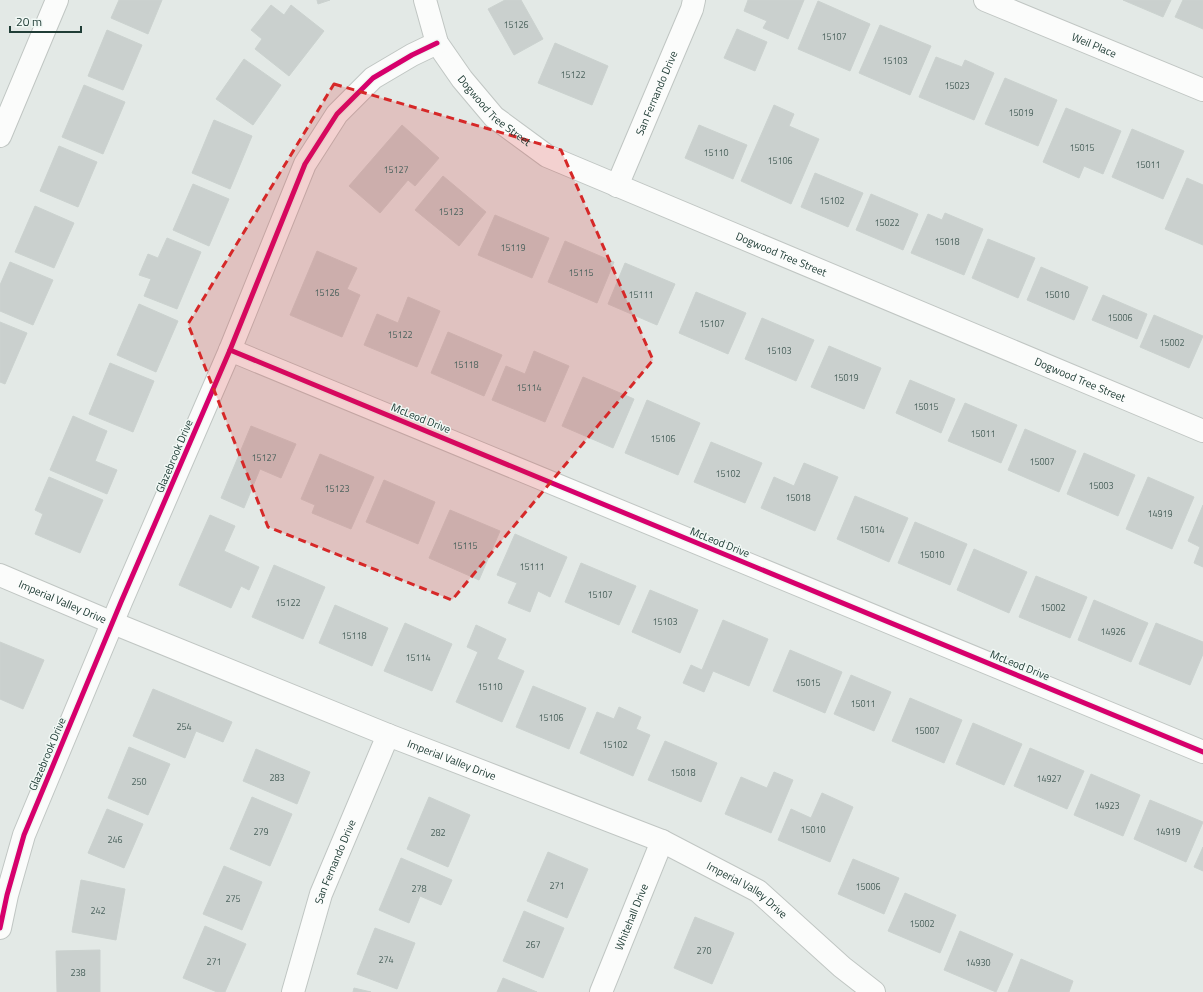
<svg xmlns="http://www.w3.org/2000/svg" width="1203" height="992" viewBox="0 0 1203 992" font-family="'Titillium Web',sans-serif">
<rect width="100%" height="100%" fill="#e3e9e6"/>
<!-- building -->
<g fill="#cad0ce" stroke="#cbd2cf">
<polygon points="119,0 162,0 148,34 111,18"/>
<polygon points="317,0 330,0 318,4"/>
<polygon points="505,0 521,0 543,39 514,55 488,9"/>
<polygon points="748,0 804,0 788,39 763,28 767,21 744,11"/>
<polygon points="1123,0 1171,0 1163,17"/>
<polygon points="1183,0 1203,0 1203,29 1175,17"/>
<polygon points="818,1 870,24 850,71 798,49"/>
<polygon points="271,5 284,15 291,5 324,31 289,76 255,49 262,39 251,30"/>
<polygon points="880,25 931,46 910,95 859,73"/>
<polygon points="737,29 767,42 755,71 724,58"/>
<polygon points="107,30 142,45 123,90 88,76"/>
<polygon points="555,43 608,66 592,105 538,83"/>
<polygon points="936,57 962,67 965,60 994,73 974,120 919,97"/>
<polygon points="244,59 281,85 253,125 216,99"/>
<polygon points="1005,78 1057,100 1038,146 985,124"/>
<polygon points="84,85 125,102 103,154 62,137"/>
<polygon points="774,105 794,114 789,126 819,139 791,204 741,181"/>
<polygon points="1066,108 1121,131 1103,174 1084,166 1079,178 1043,162"/>
<polygon points="214,120 252,136 230,189 192,173"/>
<polygon points="402,125 439,158 415,186 408,180 380,213 349,186"/>
<polygon points="699,125 747,145 733,179 685,158"/>
<polygon points="1132,129 1184,151 1163,199 1112,177"/>
<polygon points="59,146 97,162 78,207 40,191"/>
<polygon points="815,173 863,193 848,227 801,207"/>
<polygon points="443,176 486,212 459,246 415,210"/>
<polygon points="1187,178 1203,185 1203,245 1165,229"/>
<polygon points="193,184 229,199 209,246 173,230"/>
<polygon points="871,194 918,214 903,250 856,230"/>
<polygon points="35,206 74,223 54,268 15,252"/>
<polygon points="945,213 983,229 964,275 911,253 928,214 942,220"/>
<polygon points="495,215 549,238 532,278 478,255"/>
<polygon points="167,238 201,252 177,309 144,296 151,279 139,275 148,254 158,258"/>
<polygon points="988,239 1035,258 1018,298 972,278"/>
<polygon points="565,241 614,262 597,303 548,282"/>
<polygon points="317,251 357,268 347,289 360,295 342,337 290,315"/>
<polygon points="10,262 53,280 33,325 0,311 0,285"/>
<polygon points="625,263 675,284 657,325 608,304"/>
<polygon points="1041,267 1088,287 1074,320 1027,300"/>
<polygon points="696,292 746,313 728,354 679,333"/>
<polygon points="1103,295 1147,314 1137,339 1092,320"/>
<polygon points="408,297 440,311 417,367 364,345 377,314 398,323"/>
<polygon points="139,304 178,321 156,372 117,355"/>
<polygon points="1154,315 1203,336 1189,368 1140,347"/>
<polygon points="762,318 814,340 796,381 745,359"/>
<polygon points="0,322 27,333 5,384 0,382"/>
<polygon points="448,332 502,355 484,396 431,373"/>
<polygon points="829,346 881,368 864,409 811,387"/>
<polygon points="534,351 569,366 545,422 492,400 506,366 525,374"/>
<polygon points="110,363 154,381 133,432 89,414"/>
<polygon points="583,377 634,399 613,448 562,426"/>
<polygon points="910,380 955,399 941,433 896,413"/>
<polygon points="647,400 700,423 678,475 625,453"/>
<polygon points="965,403 1017,425 1001,463 948,441"/>
<polygon points="73,416 107,431 95,461 117,470 107,494 50,470"/>
<polygon points="251,426 296,444 281,478 260,469 244,508 221,498"/>
<polygon points="1025,429 1076,451 1059,492 1008,470"/>
<polygon points="711,442 762,463 745,503 694,482"/>
<polygon points="1084,453 1135,475 1118,516 1067,494"/>
<polygon points="320,454 374,477 351,529 312,513 315,505 301,499"/>
<polygon points="804,463 838,477 815,531 761,508 774,477 794,486"/>
<polygon points="49,477 103,500 80,553 35,534 43,514 35,510"/>
<polygon points="1148,477 1194,497 1172,549 1126,529"/>
<polygon points="384,480 435,502 418,544 366,522"/>
<polygon points="855,496 908,518 889,562 837,539"/>
<polygon points="1203,505 1203,567 1194,563 1200,547 1188,541"/>
<polygon points="450,510 500,531 479,580 429,558"/>
<polygon points="210,515 235,526 224,551 259,567 249,590 241,586 231,608 179,585"/>
<polygon points="915,522 967,544 950,585 898,563"/>
<polygon points="515,534 567,557 550,597 538,591 530,612 508,603 517,583 497,575"/>
<polygon points="974,549 1027,572 1009,613 957,590"/>
<polygon points="581,563 636,586 619,625 565,602"/>
<polygon points="274,565 325,587 303,639 252,617"/>
<polygon points="1036,576 1087,597 1070,638 1019,617"/>
<polygon points="650,590 698,610 680,653 632,632"/>
<polygon points="1094,600 1148,623 1131,662 1078,640"/>
<polygon points="335,605 388,628 372,666 319,643"/>
<polygon points="723,620 768,639 749,686 713,671 704,692 683,683 691,665 702,670"/>
<polygon points="405,623 452,644 432,691 384,671"/>
<polygon points="1156,623 1203,642 1203,654 1190,685 1139,664"/>
<polygon points="476,625 506,639 497,659 524,671 502,722 456,702 478,652 467,647"/>
<polygon points="0,642 44,660 23,709 0,699"/>
<polygon points="790,650 842,672 825,713 773,691"/>
<polygon points="851,675 891,692 874,731 834,714"/>
<polygon points="533,686 586,708 569,749 516,727"/>
<polygon points="153,689 232,722 223,742 196,731 185,758 133,736"/>
<polygon points="910,698 962,720 944,763 892,741"/>
<polygon points="619,707 641,717 636,729 650,735 633,776 580,753 597,712 614,719"/>
<polygon points="973,723 1022,744 1004,785 956,764"/>
<polygon points="665,741 717,763 701,802 648,780"/>
<polygon points="129,747 170,764 148,815 108,798"/>
<polygon points="1030,748 1084,771 1067,809 1014,786"/>
<polygon points="256,749 310,772 297,804 243,781"/>
<polygon points="774,772 793,780 771,833 725,814 741,777 767,788"/>
<polygon points="1091,774 1140,795 1123,836 1074,815"/>
<polygon points="822,793 853,807 830,862 778,840 791,809 811,818"/>
<polygon points="252,797 292,814 270,866 230,849"/>
<polygon points="429,797 470,815 448,867 407,849"/>
<polygon points="1150,800 1203,822 1186,862 1134,839"/>
<polygon points="107,809 143,824 124,868 88,853"/>
<polygon points="1203,847 1203,871 1194,867"/>
<polygon points="548,852 588,869 567,918 527,901"/>
<polygon points="401,858 452,880 441,905 420,896 409,923 379,910"/>
<polygon points="853,859 899,878 884,914 838,894"/>
<polygon points="224,866 262,882 242,930 203,914"/>
<polygon points="81,880 125,889 116,940 72,932"/>
<polygon points="905,893 956,915 940,953 888,931"/>
<polygon points="524,911 564,928 543,978 503,961"/>
<polygon points="695,917 734,933 712,984 674,968"/>
<polygon points="205,926 246,944 225,992 217,992 183,978"/>
<polygon points="375,928 415,943 397,989 357,974"/>
<polygon points="960,931 1013,954 996,992 944,970"/>
<polygon points="100,950 100,992 57,992 56,951"/>
<polygon points="1021,959 1073,981 1069,992 1008,992"/>
<polygon points="503,978 537,992 497,992"/>
<polygon points="354,988 371,992 353,992"/>
</g>
<g fill="none" stroke-linecap="round" stroke-linejoin="round">
<!-- minor casing -->
<g stroke="#c0c6c3" stroke-width="24">
<g id="minor">
<path id="s1" d="M425,0L437,43L462,79L494,117L547,156L1203,431"/>
<path id="s2" d="M985,0L1203,90"/>
<polyline points="0,136 57,0"/>
<path id="s3" d="M617,186L692,9L694,0"/>
<polyline points="230,350 1203,752"/>
<path id="s4" d="M0,575L113,623L388,735L662,841L758,891L842,967L874,992"/>
<polyline points="0,928 7,895 24,835 121,602 230,350 305,164 337,114 373,78 412,55 437,43"/>
<path id="s5" d="M293,992L321,894L388,735"/>
<path id="s6" d="M601,992L662,841"/>
</g>
</g>
<!-- minor -->
<use href="#minor" stroke="#fbfcfb" stroke-width="22"/>
<!-- cycleway casing -->
<g stroke="#f1f8f5" stroke-width="8">
<g id="cycleway">
<polyline points="230,350 1203,752"/>
<polyline points="0,928 7,895 24,835 121,602 230,350 305,164 337,114 373,78 412,55 437,43"/>
</g>
</g>
<!-- cycleway -->
<use href="#cycleway" stroke="#d6006c" stroke-width="5"/>
</g>
<!-- marked area -->
<path fill="#d62828" fill-opacity="0.2" stroke="#d62828" stroke-width="3" stroke-dasharray="8 5" stroke-linejoin="round" d="M334,84L561,150L653,360L452,600L268,527L188,324Z"/>
<g text-anchor="middle" dominant-baseline="central" stroke-width="3" stroke-linejoin="round" paint-order="stroke">
<!-- number labels -->
<g font-size="9" fill="#4b625d">
<text x="516" y="24">15126</text>
<text x="834" y="36">15107</text>
<text x="895" y="60">15103</text>
<text x="573" y="74">15122</text>
<text x="957" y="85">15023</text>
<text x="1021" y="112">15019</text>
<text x="1082" y="147">15015</text>
<text x="716" y="152">15110</text>
<text x="780" y="160">15106</text>
<text x="1148" y="164">15011</text>
<text x="396" y="169">15127</text>
<text x="832" y="200">15102</text>
<text x="451" y="211">15123</text>
<text x="887" y="222">15022</text>
<text x="947" y="241">15018</text>
<text x="513" y="247">15119</text>
<text x="581" y="272">15115</text>
<text x="327" y="292">15126</text>
<text x="641" y="294">15111</text>
<text x="1057" y="294">15010</text>
<text x="1120" y="317">15006</text>
<text x="712" y="323">15107</text>
<text x="400" y="334">15122</text>
<text x="1172" y="342">15002</text>
<text x="779" y="350">15103</text>
<text x="466" y="364">15118</text>
<text x="846" y="377">15019</text>
<text x="529" y="387">15114</text>
<text x="926" y="406">15015</text>
<text x="983" y="433">15011</text>
<text x="663" y="438">15106</text>
<text x="264" y="457">15127</text>
<text x="1042" y="461">15007</text>
<text x="728" y="473">15102</text>
<text x="1101" y="485">15003</text>
<text x="337" y="488">15123</text>
<text x="798" y="497">15018</text>
<text x="1160" y="513">14919</text>
<text x="872" y="529">15014</text>
<text x="465" y="545">15115</text>
<text x="932" y="554">15010</text>
<text x="532" y="566">15111</text>
<text x="600" y="594">15107</text>
<text x="288" y="602">15122</text>
<text x="1053" y="607">15002</text>
<text x="665" y="621">15103</text>
<text x="1113" y="631">14926</text>
<text x="354" y="635">15118</text>
<text x="418" y="657">15114</text>
<text x="808" y="682">15015</text>
<text x="490" y="686">15110</text>
<text x="863" y="703">15011</text>
<text x="551" y="717">15106</text>
<text x="184" y="726">254</text>
<text x="927" y="730">15007</text>
<text x="615" y="744">15102</text>
<text x="683" y="772">15018</text>
<text x="277" y="777">283</text>
<text x="1049" y="778">14927</text>
<text x="139" y="781">250</text>
<text x="1107" y="805">14923</text>
<text x="813" y="829">15010</text>
<text x="261" y="831">279</text>
<text x="1168" y="831">14919</text>
<text x="438" y="832">282</text>
<text x="115" y="839">246</text>
<text x="557" y="885">271</text>
<text x="868" y="886">15006</text>
<text x="419" y="888">278</text>
<text x="233" y="898">275</text>
<text x="98" y="910">242</text>
<text x="922" y="923">15002</text>
<text x="533" y="944">267</text>
<text x="704" y="950">270</text>
<text x="386" y="959">274</text>
<text x="214" y="961">271</text>
<text x="978" y="962">14930</text>
<text x="78" y="972">238</text>
</g>
<!-- street labels -->
<g font-size="11" fill="#203d36" stroke="#f1f8f5">
<text stroke="none"><textPath href="#s2" startOffset="118">Weil Place</textPath></text>
<text stroke="none"><textPath href="#s3" startOffset="101">San Fernando Drive</textPath></text>
<text stroke="none"><textPath href="#s1" startOffset="134">Dogwood Tree Street</textPath></text>
<text stroke="none"><textPath href="#s1" startOffset="458">Dogwood Tree Street</textPath></text>
<text stroke="none"><textPath href="#s1" startOffset="782">Dogwood Tree Street</textPath></text>
<text transform="translate(421 418) rotate(22)">McLeod Drive</text>
<text transform="translate(174 456) rotate(-67)">Glazebrook Drive</text>
<text transform="translate(720 542) rotate(22)">McLeod Drive</text>
<text stroke="none"><textPath href="#s4" startOffset="68">Imperial Valley Drive</textPath></text>
<text transform="translate(1020 665) rotate(22)">McLeod Drive</text>
<text transform="translate(47 754) rotate(-67)">Glazebrook Drive</text>
<text stroke="none"><textPath href="#s4" startOffset="488">Imperial Valley Drive</textPath></text>
<text stroke="none"><textPath href="#s5" startOffset="137">San Fernando Drive</textPath></text>
<text stroke="none"><textPath href="#s4" startOffset="812">Imperial Valley Drive</textPath></text>
<text stroke="none"><textPath href="#s6" startOffset="81">Whitehall Drive</textPath></text>
</g>
</g>
<!-- scale -->
<path d="M10 26v6h71v-6" fill="none" stroke="#203d36" stroke-width="2"/>
<text x="16" y="26" font-size="12" fill="#203d36" stroke="#f1f8f5" stroke-width="3" paint-order="stroke">20 m</text>
</svg>
